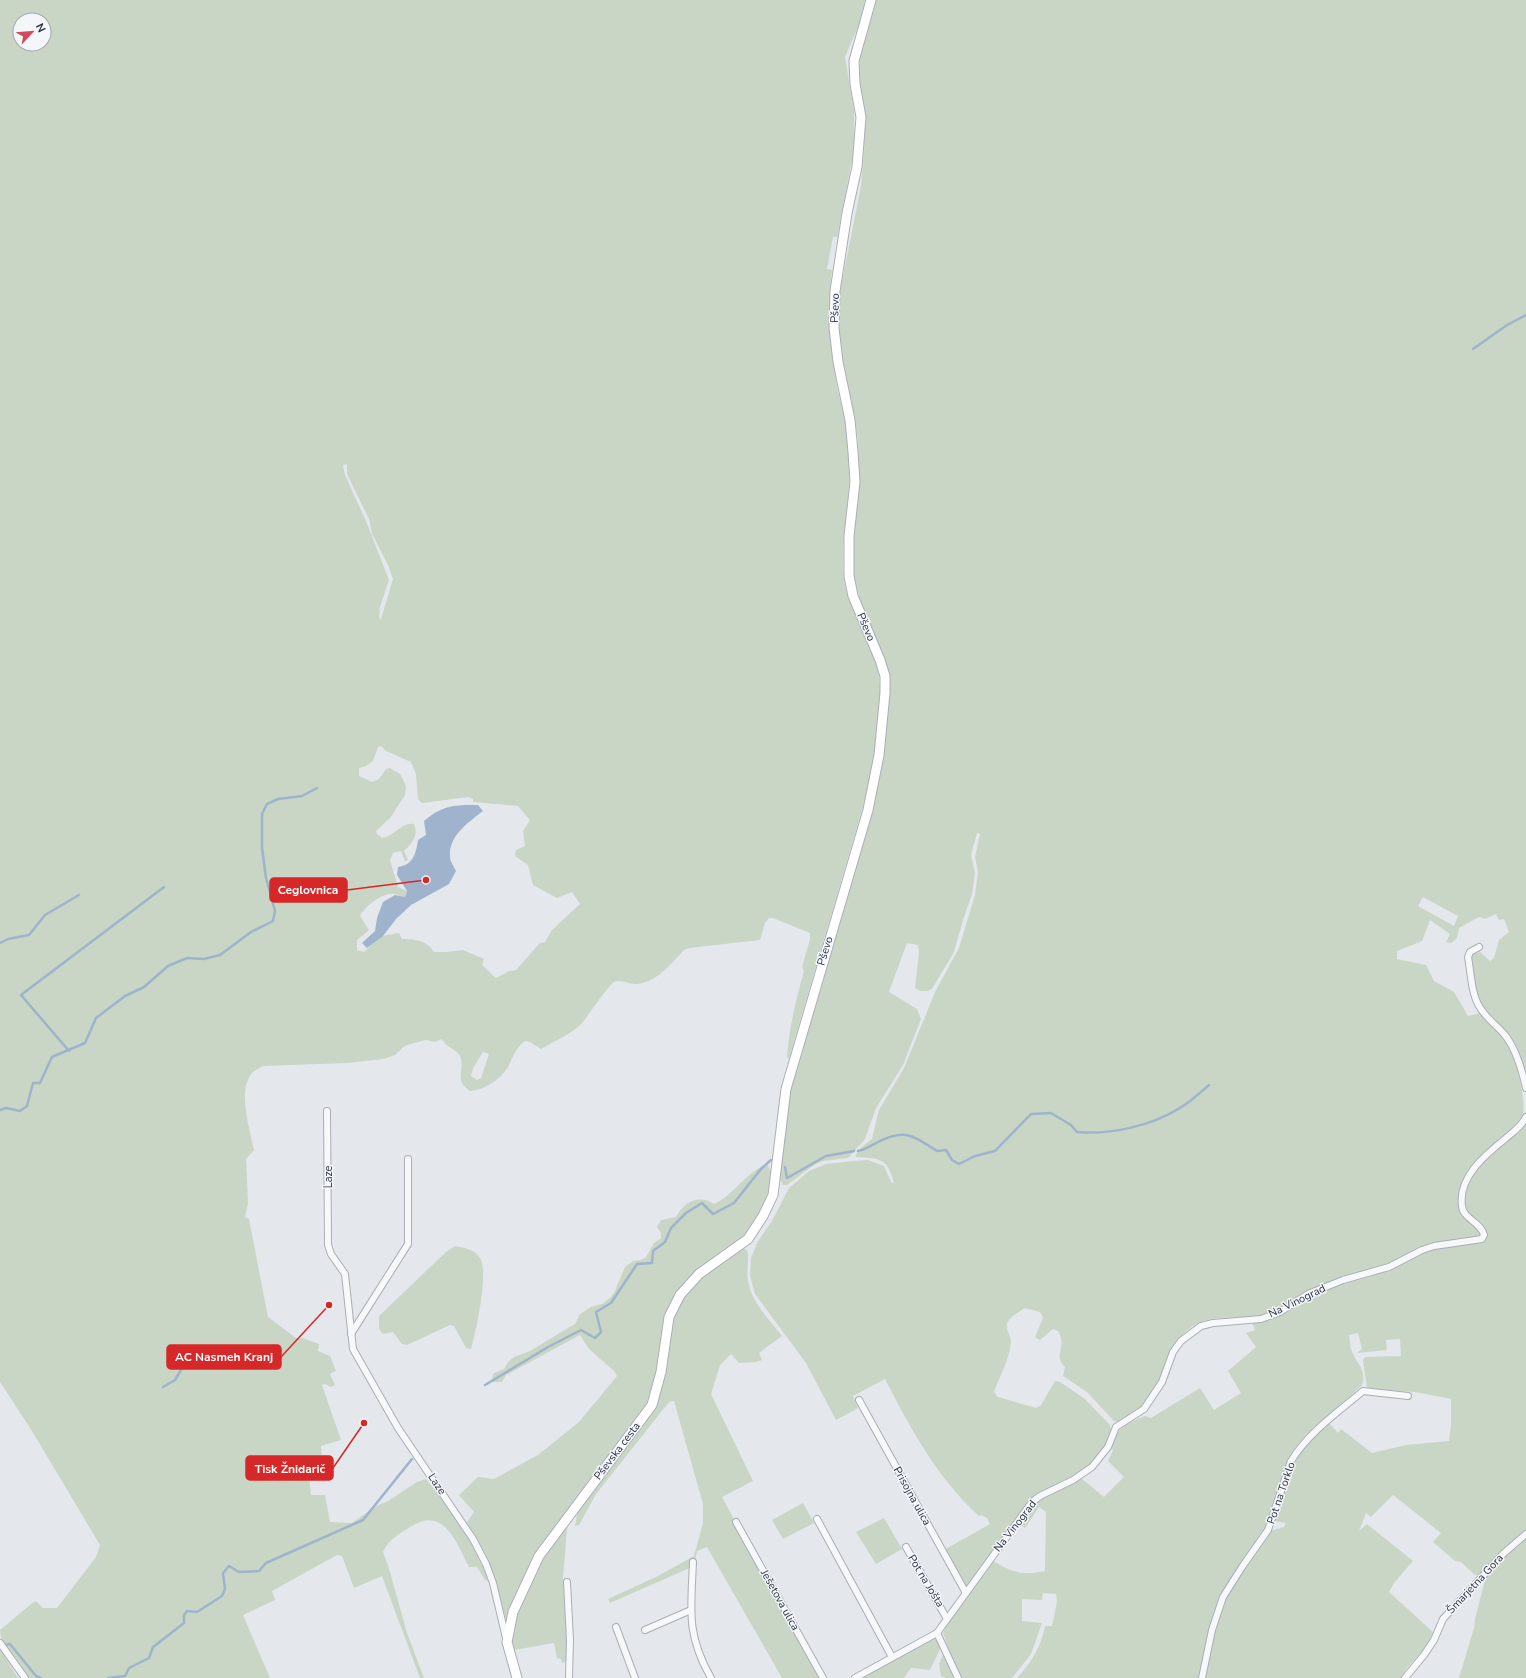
<svg xmlns="http://www.w3.org/2000/svg" width="1526" height="1678" viewBox="0 0 1526 1678" font-family="'Nunito Sans',sans-serif">
<rect width="100%" height="100%" fill="#e4e7ec"/>
<!-- green -->
<g fill="#c9d6c5" fill-rule="evenodd">
<path d="M0,0H865L861,20L845,57L854,111V150L837,237H833L827,269L832,270C827,307 830,344 836,381C839,400 846,418 847,437C848,453 850,470 849,485C847,516 840,548 844,579C848,608 866,633 875,660C888,699 874,763 864,803L789,1058H787C789,1028 796,1000 804,971L802,967L810,939V933L773,918H769L765,923L760,940L689,948L684,950C671,964 655,984 635,984C628,984 621,979 614,982C610,983 588,1016 582,1023C572,1034 554,1041 541,1049L530,1042L525,1041C516,1047 513,1057 508,1067C500,1080 484,1090 470,1091C454,1080 464,1074 461,1059C459,1049 447,1049 442,1039L435,1042L426,1040L410,1044L403,1047L395,1055L383,1059L347,1063L263,1066C259,1068 255,1070 252,1073C237,1090 250,1130 254,1150L246,1159L248,1203L245,1217L249,1219L268,1317L296,1338H302L319,1344L318,1351L330,1356L336,1371L330,1374L335,1385L331,1387L325,1384L322,1385L341,1440L321,1446L322,1459L315,1461L314,1476H309L311,1495H325L330,1522L352,1523L376,1506L388,1501L417,1482L426,1479C449,1508 478,1546 488,1581L485,1580L477,1567H469C455,1540 443,1503 407,1529C397,1535 387,1542 383,1552L388,1565L407,1633L424,1678H420L382,1576L354,1588L342,1556L337,1555L272,1591L275,1600L243,1615L270,1678H29C19,1667 0,1645 0,1630L31,1604L36,1601L43,1608H57L96,1557L100,1545L32,1431L0,1382ZM20,20H44V44H20ZM347,464V474L369,519L372,534L388,565L393,579L381,619L379,618L380,607L389,580L366,521L345,475L343,465ZM381,746L386,751L411,762L416,774L418,799L422,803L469,797L473,799V802L518,806L530,820L523,831L525,846L516,850L515,856L528,865L533,885L557,898L572,892L580,904L552,930L545,942L540,943L516,970L509,971L496,978L482,965L484,959L463,950L446,952H434C427,940 414,939 402,939L399,933L381,936L364,952L357,950V940L369,930L360,916C365,906 383,892 395,894C398,895 402,896 405,897L407,891L398,887L390,860L393,853L401,851L405,861L408,860L404,851C412,844 419,835 414,824C401,822 394,837 382,838L377,834L376,831L390,818L405,795L406,786L400,774L390,768L386,769L379,779L372,782L359,776V768L366,766L373,761L378,747ZM483,1052L489,1054L481,1078L477,1080L471,1076L473,1068Z"/>
<path d="M876,0H1526V1080L1518,1054L1480,1004L1476,991L1471,958L1472,955L1480,952L1490,961L1494,958L1499,940L1509,932L1504,919L1499,920L1496,914L1485,919L1479,917L1459,928L1457,938L1451,943L1446,942L1450,934L1430,920L1422,941L1397,951V959L1426,965L1434,981L1454,992L1468,1016L1481,1013C1489,1020 1498,1028 1504,1038C1517,1056 1526,1098 1523,1119L1478,1160L1465,1190L1477,1166L1526,1121V1678H1459L1474,1628L1475,1619L1485,1580L1482,1575H1475L1461,1562L1455,1561L1433,1542L1441,1533L1393,1495L1371,1517L1366,1513L1359,1531L1367,1524L1413,1561L1394,1583L1389,1592L1433,1632L1426,1647L1406,1669L1402,1678H1017C1031,1663 1041,1647 1045,1626H1052L1057,1602L1056,1594L1043,1593L1042,1600L1022,1599V1621L1042,1623L1031,1654L1012,1678H962L954,1664L943,1633L948,1622L991,1560C1012,1572 1021,1576 1045,1571L1046,1512L1039,1507L1025,1528L1018,1522L1035,1503L1081,1478L1104,1497L1124,1477L1108,1461L1113,1450L1110,1447C1120,1426 1124,1425 1145,1416L1151,1418L1200,1388L1214,1410L1241,1393L1228,1371L1256,1347L1246,1333L1255,1330L1250,1317C1234,1318 1212,1316 1198,1323C1162,1342 1167,1381 1143,1407C1137,1413 1127,1417 1119,1422L1114,1421L1087,1392L1063,1376L1065,1367C1052,1355 1068,1348 1058,1331L1053,1329L1040,1340L1035,1337L1043,1318L1040,1312L1025,1308C1019,1312 1009,1317 1007,1324C1006,1331 1011,1336 1011,1342C1009,1361 1000,1375 994,1392L998,1397L1036,1408L1041,1405L1055,1381L1060,1382L1085,1399L1110,1425C1119,1463 1050,1484 1028,1503L967,1587L964,1586L944,1550L990,1524L987,1518L981,1515L979,1516C937,1478 911,1429 885,1379L853,1396L858,1408L836,1420L806,1363L755,1294L750,1276L751,1258L758,1241L772,1221L789,1188L809,1171L826,1164L853,1161L868,1160L884,1166L891,1182L894,1183C888,1158 879,1158 855,1157L859,1149L872,1139L879,1110L904,1068L936,990L959,948L975,895L978,872L975,857L980,834L977,833L971,855L975,873L972,894L963,920L954,952L932,989L927,991H920L915,988L919,953L918,945L907,943L889,992L917,1009L921,1019L903,1065L876,1108L865,1139L848,1158L823,1161L814,1165L787,1185H783L779,1177L791,1087L885,740L889,704V675L885,661L863,610L854,577L853,545L859,478L858,437L842,357L838,319L840,291L861,186L864,151L865,125L859,68L861,53ZM1423,897L1458,916L1454,926L1418,906ZM1358,1333L1362,1349L1358,1352V1353L1387,1350L1386,1340L1400,1339L1401,1356L1365,1357L1363,1360L1367,1389L1415,1392L1451,1399V1426L1449,1441L1406,1445L1372,1453L1341,1429L1338,1433L1329,1423L1300,1451L1293,1462L1275,1516V1521L1286,1523L1284,1527L1270,1531L1260,1545L1261,1547L1255,1555H1252L1243,1571L1238,1569L1267,1527L1289,1459C1308,1430 1337,1409 1362,1385C1367,1371 1357,1363 1352,1352C1350,1347 1350,1340 1349,1335Z"/>
<path d="M767,1164L772,1174L767,1195L755,1223L745,1236L696,1272L677,1293L659,1353L654,1387L642,1413L568,1517L563,1578L566,1625V1662L562,1663L561,1659L557,1658L554,1643L514,1650L494,1574L467,1522L474,1512L459,1495L478,1477L494,1479L538,1455L579,1422L617,1376L614,1371L589,1349L580,1335L506,1375L502,1382H493L492,1378L494,1373L504,1369L508,1362L514,1357L530,1351L568,1328L575,1324L580,1314L591,1307L602,1304L611,1297L615,1291L625,1267L633,1261L641,1260L646,1257L654,1243L661,1238V1233L657,1227L661,1220L676,1217C684,1202 698,1194 714,1204C734,1195 747,1171 767,1164Z"/>
<path d="M455,1246C465,1248 476,1249 481,1260C488,1275 476,1332 471,1349L466,1348L454,1326L450,1325L407,1345L402,1344L393,1332L383,1334L379,1329V1316L446,1252Z"/>
<path d="M743,1248L747,1250C750,1260 746,1270 748,1281C752,1303 769,1319 782,1336L759,1353L762,1360L756,1362L739,1363L731,1354L720,1365L711,1394L753,1481L722,1497L819,1678H782L707,1547L697,1551L694,1566L610,1603L608,1599L656,1577L694,1556L703,1523V1504L674,1401L669,1402L596,1494L579,1525L575,1526L578,1510L648,1418L665,1369L667,1367L668,1362L666,1361C668,1346 668,1330 674,1316C686,1284 716,1266 743,1248Z"/>
<polygon points="803,1503 814,1523 783,1539 772,1520"/>
<polygon points="884,1518 902,1549 876,1564 856,1532"/>
<polygon points="934,1639 939,1640 941,1647 930,1670 911,1668 904,1678 860,1678"/>
<polygon points="0,1649 18,1678 0,1678"/>
<polygon points="943,1655 946,1655 956,1678 946,1678 941,1676 939,1664"/>
</g>
<!-- water -->
<path fill="#9fb4cc" d="M478,805L483,811C469,822 448,836 450,857C450,861 454,867 456,871L449,884L411,905L396,919L383,936L367,948L362,943L375,931L377,918L383,902L395,895L405,897L407,891L397,875L398,867C413,865 416,854 418,840L426,835L424,821C443,805 454,805 478,805Z"/>
<g fill="none" stroke-linecap="round" stroke-linejoin="round">
<!-- stream -->
<g stroke="#9fb4cc" stroke-width="2.5">
<polyline points="1473,349 1507,325 1526,315"/>
<polyline points="0,943 8,939 29,935 45,915 79,895"/>
<polyline points="69,1051 21,995 164,887"/>
<polyline points="0,1110 6,1108 20,1111 27,1106 33,1083 40,1083 52,1057 85,1043 96,1018 125,996 144,987 168,966 187,958 204,959 220,955 251,932 273,921 275,911 266,878 262,848 262,814 267,804 278,799 302,796 317,788"/>
<path d="M858,1151C865,1150 872,1145 878,1142C906,1128 913,1136 937,1151L946,1150L952,1160L959,1164L975,1156L995,1151L1031,1114L1051,1113L1071,1125L1077,1132C1110,1135 1151,1126 1180,1108C1190,1102 1200,1093 1209,1085"/>
<polyline points="785,1167 787,1178 826,1156 854,1151"/>
<polyline points="485,1385 548,1347 581,1330 595,1338 601,1332 596,1312 611,1303 637,1264 652,1263 653,1251 665,1242 671,1228 686,1213 702,1203 713,1214 734,1203 761,1169 771,1160"/>
<polyline points="163,1387 175,1380 182,1368"/>
<polyline points="2,1646 10,1644 36,1676 41,1678"/>
<polyline points="108,1678 125,1676 129,1668 149,1658 153,1647 184,1623 184,1615 187,1611 197,1612 222,1596 225,1589 223,1573 229,1566 239,1572 259,1571 266,1563 363,1520 412,1459"/>
</g>
<!-- street casing -->
<g stroke="#a9aeb7" stroke-width="8">
<g id="street">
<path d="M1479,947L1470,952L1468,957C1471,973 1471,992 1479,1006C1485,1017 1495,1024 1504,1034C1516,1048 1522,1070 1526,1088"/>
<polyline points="327,1111 328,1245 331,1254 345,1274 353,1349 398,1428 473,1539 486,1564 493,1583 506,1638"/>
<polyline points="351,1334 408,1244 408,1159"/>
<polyline points="859,1400 966,1593"/>
<polyline points="817,1519 892,1657"/>
<polyline points="736,1522 823,1678"/>
<polyline points="906,1547 947,1619"/>
<path d="M693,1562C691,1610 686,1634 711,1678"/>
<polyline points="567,1582 570,1640 569,1678"/>
<polyline points="616,1627 635,1678"/>
<polyline points="645,1630 691,1610"/>
<polyline points="937,1633 958,1678"/>
<polyline points="0,1643 25,1678"/>
<path d="M855,1678L937,1633L1032,1502L1040,1496L1073,1480L1092,1467L1108,1447L1116,1427L1144,1409L1162,1382L1173,1352L1181,1341L1201,1326L1213,1323L1261,1319L1280,1312L1308,1294L1343,1280L1389,1267L1422,1250L1434,1246L1482,1239L1484,1235C1481,1222 1463,1219 1462,1206C1458,1177 1485,1155 1505,1139C1513,1132 1522,1126 1526,1117"/>
<path d="M1202,1678L1212,1630L1223,1597L1242,1567L1268,1530L1291,1461C1309,1432 1337,1413 1363,1391L1408,1396"/>
<polyline points="1405,1678 1424,1655 1434,1640 1443,1619 1504,1553 1526,1534"/>
</g>
</g>
<!-- secondary casing -->
<g stroke="#a9aeb7" stroke-width="11">
<polyline id="secondary" points="517,1678 507,1642 513,1612 539,1556 652,1405 661,1372 669,1317 680,1295 699,1274 748,1239 763,1216 773,1195 786,1089 868,810 879,755 885,693 885,676 880,660 853,596 849,576 849,536 855,482 853,452 850,420 838,362 834,328 835,291 847,213 857,167 861,117 855,84 854,61 871,0"/>
</g>
<!-- street -->
<use href="#street" stroke="#f7f8fa" stroke-width="6"/>
<!-- secondary -->
<use href="#secondary" stroke="#fff" stroke-width="9"/>
</g>
<g text-anchor="middle" dominant-baseline="central" stroke-width="3" stroke-linejoin="round" paint-order="stroke">
<!-- street labels -->
<g font-size="11" fill="#2b3445" stroke="#f4f6f9">
<text transform="translate(835 308) rotate(-88)">Pševo</text>
<text transform="translate(866 627) rotate(67)">Pševo</text>
<text transform="translate(825 951) rotate(-73)">Pševo</text>
<text transform="translate(328 1177) rotate(-90)">Laze</text>
<text transform="translate(1297 1301) rotate(-26)">Na Vinograd</text>
<text transform="translate(617 1451) rotate(-53)">Pševska cesta</text>
<text transform="translate(437 1484) rotate(56)">Laze</text>
<text transform="translate(1281 1493) rotate(-71)">Pot na Torklo</text>
<text transform="translate(912 1496) rotate(61)">Prisojna ulica</text>
<text transform="translate(1015 1526) rotate(-52)">Na Vinograd</text>
<text transform="translate(926 1581) rotate(59)">Pot na Jošta</text>
<text transform="translate(1475 1584) rotate(-47)">Šmarjetna Gora</text>
<text transform="translate(780 1600) rotate(61)">Ješetova ulica</text>
</g>
</g>
<!-- callouts -->
<path fill="none" stroke="#d62828" stroke-width="1.5" d="M426 880L347 890M329 1305L281 1357M364 1423L333 1468"/>
<g fill="#d62828" stroke="#f4f6f9" stroke-width="1.5">
<circle cx="426" cy="880" r="4"/>
<circle cx="329" cy="1305" r="4"/>
<circle cx="364" cy="1423" r="4"/>
</g>
<g fill="#d62828" stroke="#d62828" stroke-width="1.5">
<rect x="270" y="878" width="77" height="24" rx="4"/>
<rect x="167" y="1345" width="114" height="24" rx="4"/>
<rect x="246" y="1456" width="87" height="24" rx="4"/>
</g>
<g font-size="12" text-anchor="middle" font-weight="bold" fill="#fff">
<text x="308" y="894">Ceglovnica</text>
<text x="224" y="1361">AC Nasmeh Kranj</text>
<text x="290" y="1473">Tisk Žnidarič</text>
</g>
<!-- north arrow -->
<g transform="translate(32 32) rotate(64)"><circle r="19" fill="#f4f6f9" stroke="#a4a8b1"/>
<path d="M0-3L7 15L0 10L-7 15Z" fill="#d1495b"/>
<text y="-6" font-size="11" font-weight="bold" text-anchor="middle" fill="#2b3445">N</text>
</g>
</svg>
